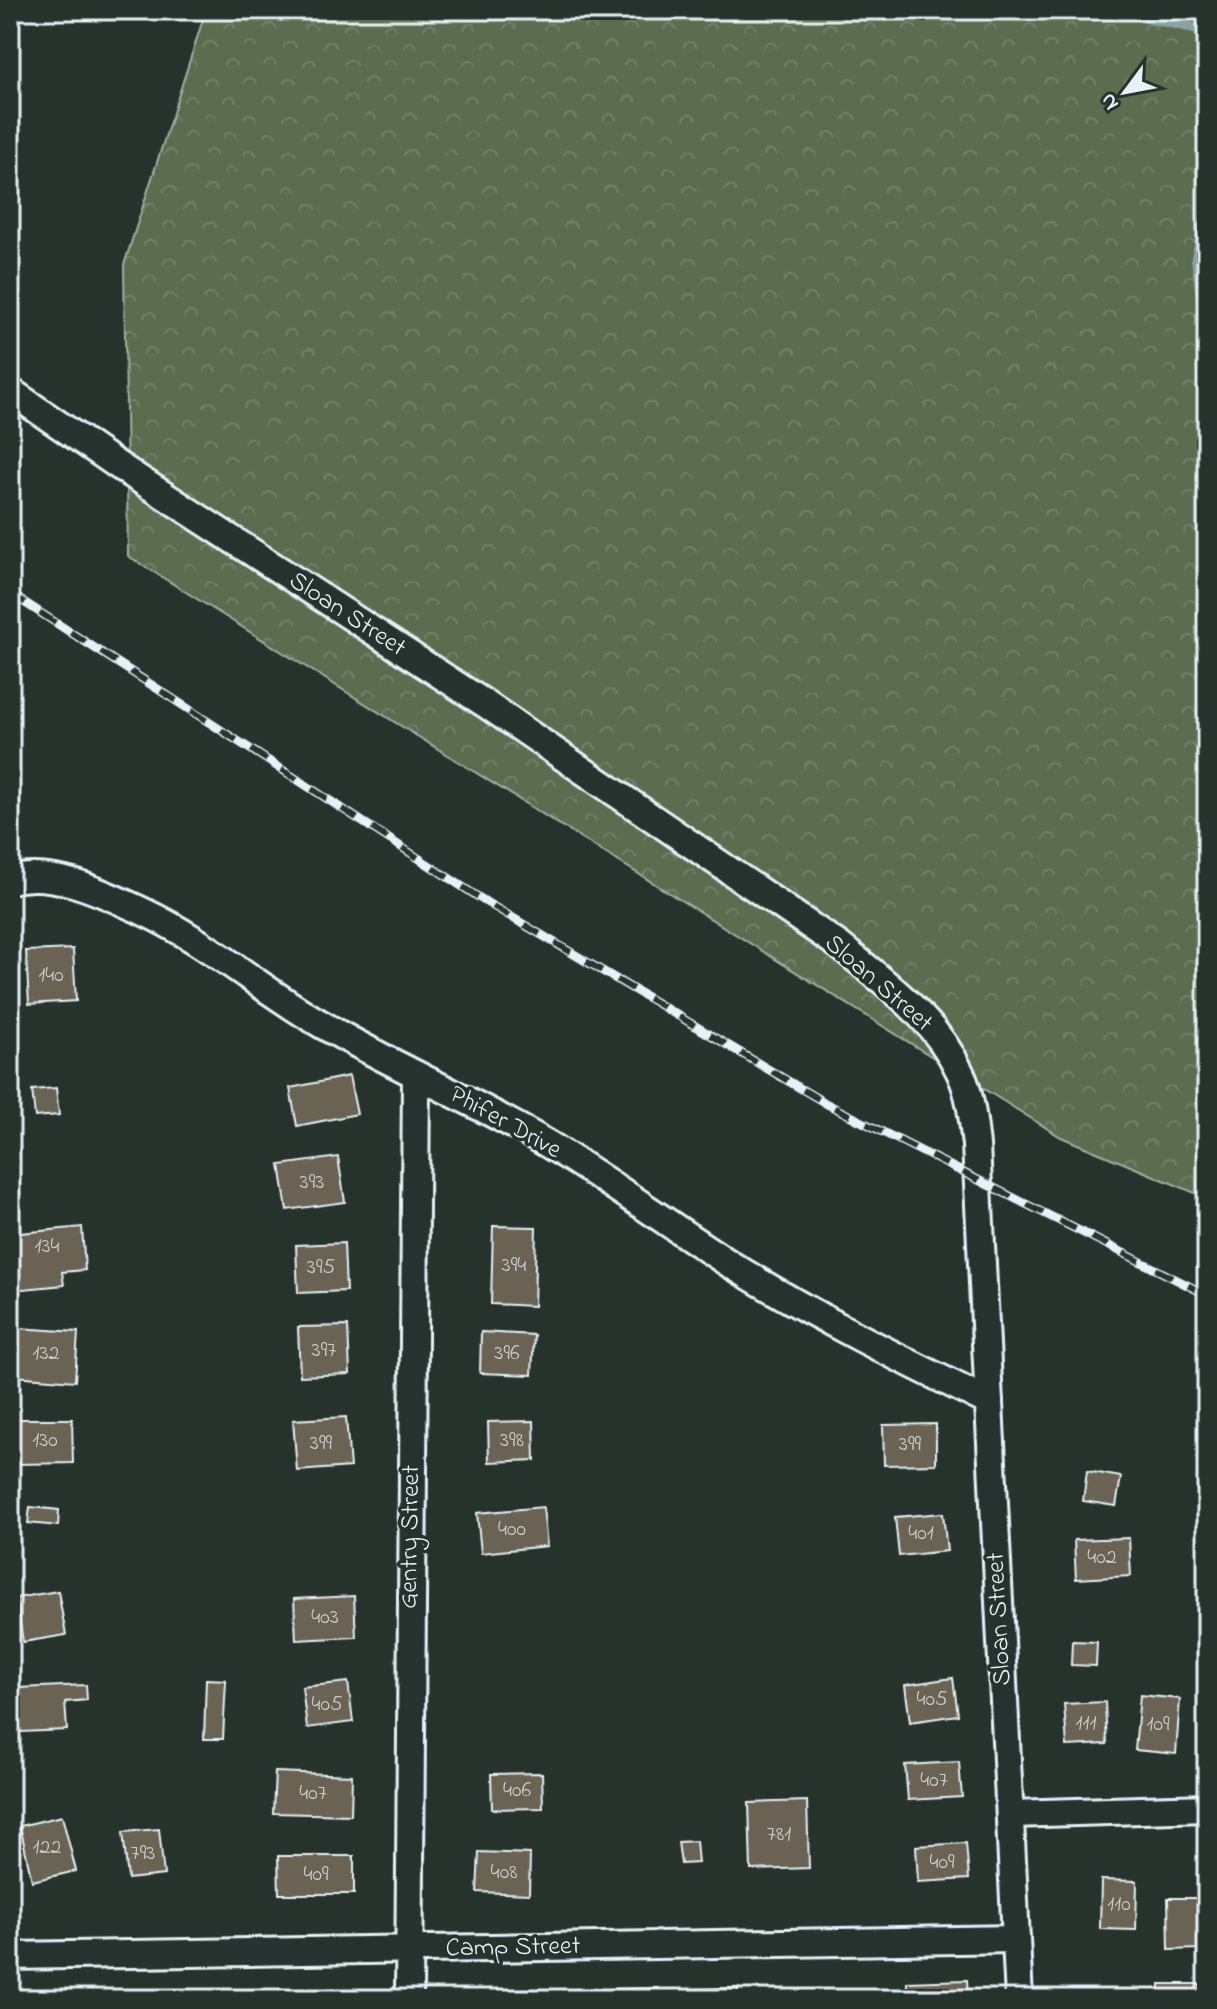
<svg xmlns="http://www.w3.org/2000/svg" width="1217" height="2009" viewBox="0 0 1217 2009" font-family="'Indie Flower',sans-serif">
<defs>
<pattern id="forest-crowns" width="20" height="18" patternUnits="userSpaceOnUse" patternTransform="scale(2)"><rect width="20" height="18" fill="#5b6c4f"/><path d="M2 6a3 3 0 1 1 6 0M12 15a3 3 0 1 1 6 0" fill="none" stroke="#738169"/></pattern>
</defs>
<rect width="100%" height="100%" fill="#26332d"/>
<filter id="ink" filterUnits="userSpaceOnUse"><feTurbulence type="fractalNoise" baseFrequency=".0125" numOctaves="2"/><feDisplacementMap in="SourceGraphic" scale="16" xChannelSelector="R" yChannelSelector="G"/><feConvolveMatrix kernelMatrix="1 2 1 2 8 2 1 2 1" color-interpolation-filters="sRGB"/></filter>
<g filter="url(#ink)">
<!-- forest -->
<polygon fill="url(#forest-crowns)" stroke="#a2aea4" stroke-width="2" points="206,10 1207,10 1207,1198 1061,1137 128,556 124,265"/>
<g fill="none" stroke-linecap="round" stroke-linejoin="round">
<!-- stream -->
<g stroke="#89a3a5" stroke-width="10">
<polyline points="1111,10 1203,30 1207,37"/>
<polyline points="1207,211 1196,258 1204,318 1207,324"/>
</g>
</g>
<!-- building -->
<g fill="#6a6252" stroke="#e8f1f8" stroke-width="2">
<polygon points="73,949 76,1001 29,1004 26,951"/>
<polygon points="349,1076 357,1114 297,1126 290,1088"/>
<polygon points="56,1088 59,1115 35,1117 32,1090"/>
<polygon points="338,1157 345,1202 287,1210 280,1165"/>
<polygon points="493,1226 536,1227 534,1306 491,1304"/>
<polygon points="82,1227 85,1270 62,1272 64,1285 13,1290 10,1234"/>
<polygon points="344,1243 346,1291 298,1293 296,1245"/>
<polygon points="348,1326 350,1374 300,1376 298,1327"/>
<polygon points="17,1328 78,1332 75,1381 14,1376"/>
<polygon points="481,1332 534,1335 532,1375 480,1373"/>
<polygon points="346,1417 350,1467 297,1471 293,1420"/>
<polygon points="16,1419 72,1419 73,1463 17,1464"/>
<polygon points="534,1421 535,1460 489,1462 488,1422"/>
<polygon points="936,1424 936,1464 884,1465 883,1425"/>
<polygon points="1087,1471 1121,1477 1116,1506 1083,1501"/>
<polygon points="30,1507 59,1510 58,1526 28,1523"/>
<polygon points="543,1507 547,1546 481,1553 477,1513"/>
<polygon points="943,1513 947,1551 899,1556 895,1517"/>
<polygon points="1129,1538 1131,1576 1076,1579 1074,1540"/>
<polygon points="58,1591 66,1635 23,1642 16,1598"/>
<polygon points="354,1596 356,1637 296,1640 294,1599"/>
<polygon points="1072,1641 1097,1642 1096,1666 1071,1665"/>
<polygon points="953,1678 958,1715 910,1722 905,1685"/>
<polygon points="206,1679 226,1680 223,1739 204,1739"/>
<polygon points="348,1682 353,1722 307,1728 302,1687"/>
<polygon points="86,1685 87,1700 65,1702 67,1730 20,1732 18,1688"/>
<polygon points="1140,1695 1180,1699 1176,1754 1135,1750"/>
<polygon points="1105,1702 1107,1744 1067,1746 1064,1704"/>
<polygon points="959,1762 962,1797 908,1800 905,1765"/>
<polygon points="275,1772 352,1775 351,1815 273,1813"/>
<polygon points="542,1773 543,1808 492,1809 491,1774"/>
<polygon points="807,1801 809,1868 751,1870 749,1803"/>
<polygon points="62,1816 76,1871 32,1881 20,1826"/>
<polygon points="159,1829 164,1875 128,1879 123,1832"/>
<polygon points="696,1841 698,1863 681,1864 678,1842"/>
<polygon points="966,1843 969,1879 918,1882 916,1846"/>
<polygon points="479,1852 530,1854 529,1894 477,1892"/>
<polygon points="278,1856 354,1856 354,1894 279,1894"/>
<polygon points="1101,1880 1137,1881 1136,1930 1100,1929"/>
<polygon points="1168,1898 1197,1898 1199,1949 1169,1950"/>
<polygon points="967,1980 968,1999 907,1999 907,1982"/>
<rect x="1160" y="1984" width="40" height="15"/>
<polygon points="658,1988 658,1999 612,1999 611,1989"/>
<polygon points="738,1988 738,1999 693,1999 693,1989"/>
<polygon points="357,1993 357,1999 284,1999 284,1994"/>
<polygon points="528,1993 528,1999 468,1999 468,1994"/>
</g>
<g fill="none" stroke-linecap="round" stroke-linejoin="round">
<!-- minor casing -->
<g stroke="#e8f1f8" stroke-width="32">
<g id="minor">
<path d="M10,391L119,466L484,703L840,946C885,983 935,1018 960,1072C971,1095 973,1121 976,1145L1019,1999"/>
<path d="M10,880C53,868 103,893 142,911C207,941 260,989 321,1024C395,1067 473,1100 546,1143C610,1181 670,1226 733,1266C816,1317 902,1360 989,1402"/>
<polyline points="1011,1814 1207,1808"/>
<polyline points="10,1956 1016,1939"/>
<polyline points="409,1999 416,1075"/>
</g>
</g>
<!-- minor -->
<use href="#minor" stroke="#26332d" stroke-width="26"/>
<!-- rail casing -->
<g stroke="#e8f1f8" stroke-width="9">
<polyline id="rail" points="10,593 486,902 827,1104 1207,1295"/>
</g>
<!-- rail -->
<use href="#rail" stroke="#26332d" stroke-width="6" stroke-dasharray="18" stroke-linecap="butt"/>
</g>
</g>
<g text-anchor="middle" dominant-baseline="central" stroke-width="7" stroke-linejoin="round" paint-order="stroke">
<!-- number labels -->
<g font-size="22" fill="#c8cdce">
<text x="51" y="976">140</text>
<text x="312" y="1183">393</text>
<text x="47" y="1247">134</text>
<text x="514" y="1266">394</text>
<text x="321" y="1268">395</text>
<text x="324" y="1351">397</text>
<text x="46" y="1354">132</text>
<text x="507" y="1354">396</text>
<text x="45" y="1441">130</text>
<text x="512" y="1441">398</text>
<text x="321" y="1444">399</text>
<text x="910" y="1445">399</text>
<text x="512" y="1530">400</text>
<text x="921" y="1534">401</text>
<text x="1102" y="1558">402</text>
<text x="325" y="1618">403</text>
<text x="932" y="1700">405</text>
<text x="327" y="1705">405</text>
<text x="1086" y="1724">111</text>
<text x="1158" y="1725">109</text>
<text x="934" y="1781">407</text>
<text x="517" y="1791">406</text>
<text x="313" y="1794">407</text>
<text x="779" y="1835">781</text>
<text x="47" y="1848">122</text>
<text x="143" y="1854">793</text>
<text x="942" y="1863">409</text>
<text x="504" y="1873">408</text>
<text x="316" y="1875">409</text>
<text x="1119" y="1905">110</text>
</g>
<!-- street labels -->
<g font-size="26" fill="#e8f1f8" stroke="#26332d">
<text transform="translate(347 615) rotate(33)">Sloan Street</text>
<text transform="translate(878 984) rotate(41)">Sloan Street</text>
<text transform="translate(505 1123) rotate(29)">Phifer Drive</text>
<text transform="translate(411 1537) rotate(-89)">Gentry Street</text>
<text transform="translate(1000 1619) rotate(-93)">Sloan Street</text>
<text transform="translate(513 1948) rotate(-1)">Camp Street</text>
</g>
</g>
<!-- margin -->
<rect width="1217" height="2009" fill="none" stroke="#26332d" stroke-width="40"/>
<rect x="20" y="20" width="1177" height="1969" fill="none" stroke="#e8f1f8" stroke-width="3" filter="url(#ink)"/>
<!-- north arrow -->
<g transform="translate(1125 92) rotate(238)" stroke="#26332d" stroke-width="6" paint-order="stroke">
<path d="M0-6L14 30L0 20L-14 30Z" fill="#e8f1f8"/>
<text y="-12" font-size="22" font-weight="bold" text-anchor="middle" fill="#e8f1f8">N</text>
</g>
</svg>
